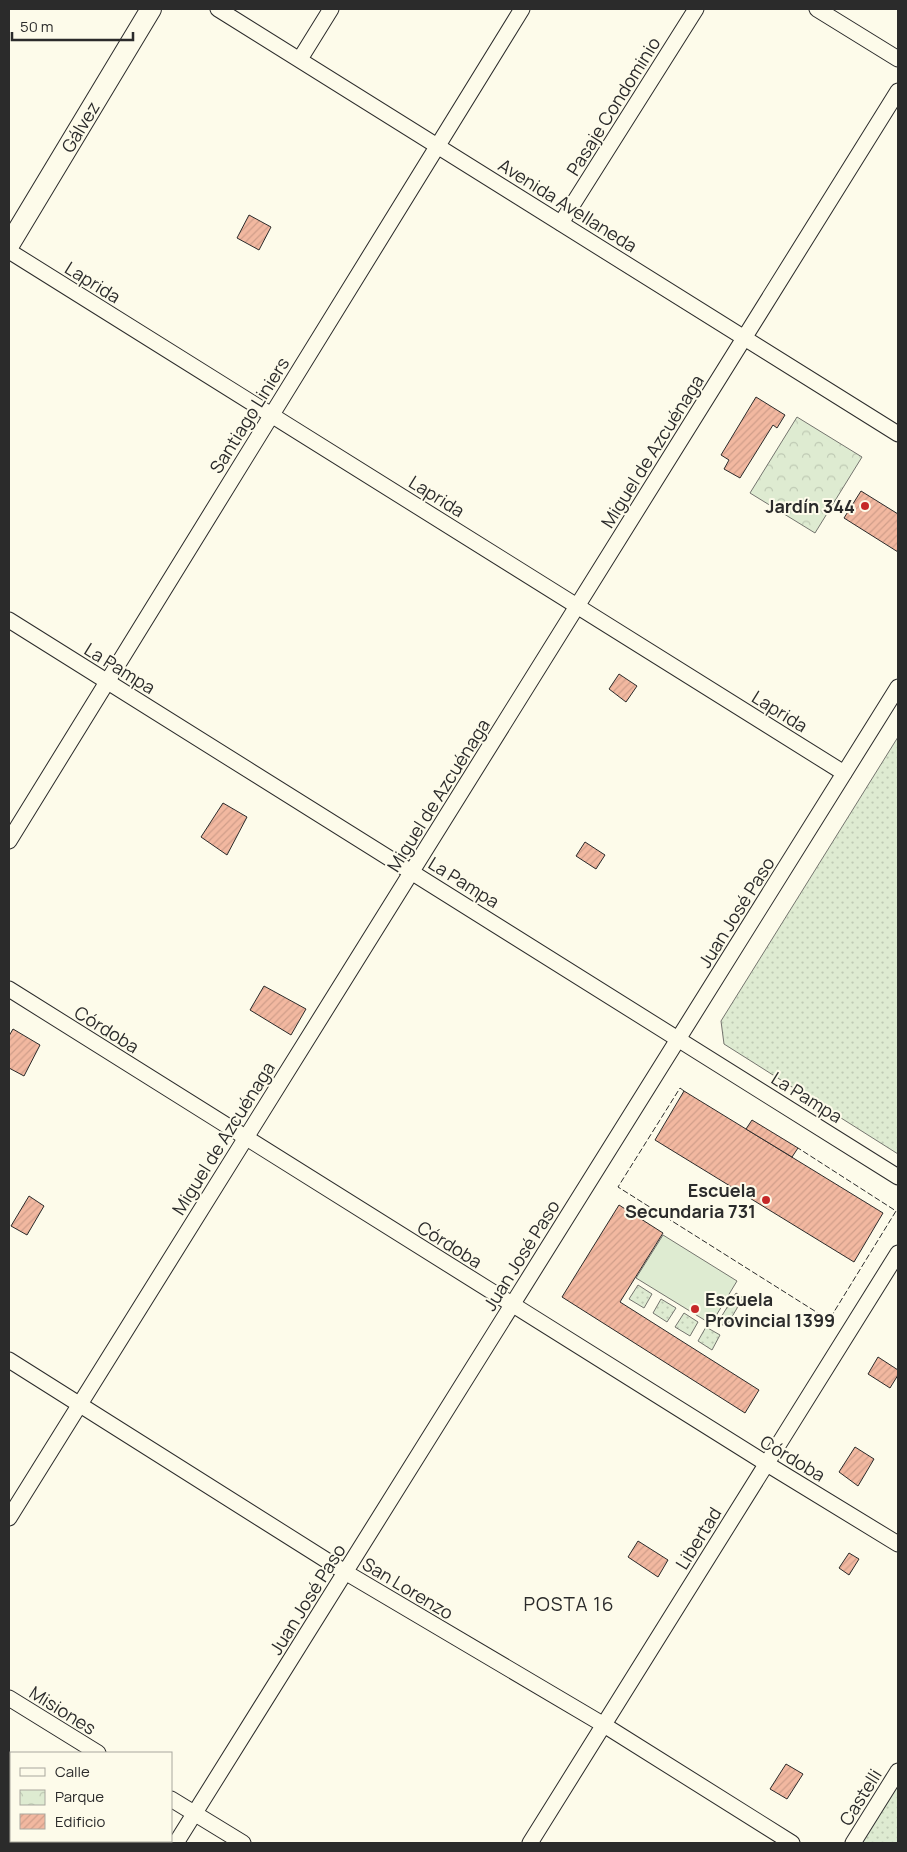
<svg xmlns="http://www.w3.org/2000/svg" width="907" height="1852" viewBox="0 0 907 1852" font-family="Manrope,sans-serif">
<defs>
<pattern id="grass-dots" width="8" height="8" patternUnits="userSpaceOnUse" patternTransform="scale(1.25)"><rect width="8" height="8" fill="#deebd1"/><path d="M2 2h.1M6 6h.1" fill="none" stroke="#bfcab4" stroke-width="1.8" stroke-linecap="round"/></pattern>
<pattern id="park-crowns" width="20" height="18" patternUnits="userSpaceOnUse" patternTransform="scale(1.25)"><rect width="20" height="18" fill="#deebd1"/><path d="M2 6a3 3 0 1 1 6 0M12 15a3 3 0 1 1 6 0" fill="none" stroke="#bfcab4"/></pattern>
<pattern id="building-hatch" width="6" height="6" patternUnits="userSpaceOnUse" patternTransform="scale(1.25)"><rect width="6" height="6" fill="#f2b8a0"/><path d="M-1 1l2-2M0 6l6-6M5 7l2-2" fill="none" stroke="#d09e8a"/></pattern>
</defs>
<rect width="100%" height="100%" fill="#fdfbea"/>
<!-- grass -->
<g fill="url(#grass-dots)" stroke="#74746e">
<polygon points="898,737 898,1154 724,1044 721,1021"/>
<polygon points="638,1285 652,1294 644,1308 629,1299"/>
<polygon points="736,1293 743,1298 726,1327 718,1322"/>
<polygon points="661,1299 676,1308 667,1322 653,1313"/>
<polygon points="684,1313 698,1322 690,1336 675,1327"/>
<polygon points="706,1327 720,1335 712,1350 698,1341"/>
<polygon points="898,1771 898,1843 853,1843"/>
</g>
<!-- park -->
<polygon fill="url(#park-crowns)" stroke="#74746e" points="797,417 862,457 815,533 750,493"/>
<!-- pitch -->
<polygon fill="#deebd1" stroke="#74746e" points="663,1235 737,1281 711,1324 636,1278"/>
<!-- building -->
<g fill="url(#building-hatch)" stroke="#2b2b2b">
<polygon points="249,215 271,227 259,250 237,238"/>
<polygon points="756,397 785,415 777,428 773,425 740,478 724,469 729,460 721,455"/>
<polygon points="861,491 898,514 898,552 844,518"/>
<polygon points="619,674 637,686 626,702 609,689"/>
<polygon points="223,803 247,817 227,855 201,837"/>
<polygon points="585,842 605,855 596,869 576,856"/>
<polygon points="264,986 306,1009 291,1035 250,1010"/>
<polygon points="13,1029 40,1045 24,1076 9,1068 9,1036"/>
<polygon points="684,1091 883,1213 854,1262 655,1140"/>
<polygon points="752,1120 798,1148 792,1157 746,1129"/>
<polygon points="29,1196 44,1206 27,1235 11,1226"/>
<polygon points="619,1205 663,1233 620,1302 759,1390 745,1413 562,1297"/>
<polygon points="878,1357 898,1370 898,1375 890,1388 868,1374"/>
<polygon points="855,1447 874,1459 858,1486 839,1472"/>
<polygon points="638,1541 668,1560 658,1577 628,1557"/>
<polygon points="849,1553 859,1559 849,1575 839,1568"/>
<polygon points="786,1764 803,1774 787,1799 770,1789"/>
</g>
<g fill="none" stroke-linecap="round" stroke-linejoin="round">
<!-- street casing -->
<g stroke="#2b2b2b" stroke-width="17">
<g id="street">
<polyline points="218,9 898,434"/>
<polyline points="817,9 898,59"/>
<polyline points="300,59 331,9"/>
<polyline points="561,223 696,9"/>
<polyline points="9,251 844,773"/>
<polyline points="9,620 898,1177"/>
<polyline points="9,841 522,9"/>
<polyline points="9,989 767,1464 898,1544"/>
<polyline points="9,1360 345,1572 604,1725 792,1843"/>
<polyline points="9,1518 898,91"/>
<polyline points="9,1698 98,1753"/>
<polyline points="171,1799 243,1843"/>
<polyline points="176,1843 898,687"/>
<polyline points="530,1843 898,1253"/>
<polyline points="853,1843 898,1771"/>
</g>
</g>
<!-- secondary casing -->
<g stroke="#2b2b2b" stroke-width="22">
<g id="secondary">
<path id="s1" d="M9,245L151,9"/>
</g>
</g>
<!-- street -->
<use href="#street" stroke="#fdfbea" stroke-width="15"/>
<!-- secondary -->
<use href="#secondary" stroke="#fdfbea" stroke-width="20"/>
<!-- fence -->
<polyline stroke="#2b2b2b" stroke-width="1" stroke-dasharray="6 2.5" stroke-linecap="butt" points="684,1091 680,1088 618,1187 829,1320 896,1211 798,1148"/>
</g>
<!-- markers -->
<g fill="#c62828" stroke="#fdfbea" stroke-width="2">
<circle cx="865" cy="506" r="5"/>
<circle cx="766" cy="1200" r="5"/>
<circle cx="695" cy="1309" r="5"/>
</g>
<g text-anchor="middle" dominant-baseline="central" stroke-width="4" stroke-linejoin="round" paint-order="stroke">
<!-- street labels -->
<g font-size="18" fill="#2b2b2b" stroke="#fdfbea">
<text transform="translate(613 106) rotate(-58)">Pasaje Condominio</text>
<text stroke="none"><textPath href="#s1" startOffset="138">Gálvez</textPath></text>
<text transform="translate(568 205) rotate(32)">Avenida Avellaneda</text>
<text transform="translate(93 282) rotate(32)">Laprida</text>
<text transform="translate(249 415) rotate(-58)">Santiago Liniers</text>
<text transform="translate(652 451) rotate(-58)">Miguel de Azcuénaga</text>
<text transform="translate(437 496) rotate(32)">Laprida</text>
<text transform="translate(120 668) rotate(32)">La Pampa</text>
<text transform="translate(780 711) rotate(32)">Laprida</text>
<text transform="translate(438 795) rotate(-58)">Miguel de Azcuénaga</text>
<text transform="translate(464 882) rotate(32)">La Pampa</text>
<text transform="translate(736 912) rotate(-58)">Juan José Paso</text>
<text transform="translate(107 1029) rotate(32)">Córdoba</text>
<text transform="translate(807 1097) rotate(32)">La Pampa</text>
<text transform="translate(223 1138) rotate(-58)">Miguel de Azcuénaga</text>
<text transform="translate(450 1244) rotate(32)">Córdoba</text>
<text transform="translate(521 1255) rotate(-58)">Juan José Paso</text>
<text transform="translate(793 1458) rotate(31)">Córdoba</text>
<text transform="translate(698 1538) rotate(-58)">Libertad</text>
<text transform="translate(408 1588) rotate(31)">San Lorenzo</text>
<text transform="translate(307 1599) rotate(-58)">Juan José Paso</text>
<text transform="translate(63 1710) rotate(32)">Misiones</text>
<text transform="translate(860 1797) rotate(-58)">Castelli</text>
</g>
<!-- poi labels -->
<g font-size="18" font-weight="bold" fill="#2b2b2b" stroke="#fdfbea" text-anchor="end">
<text x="855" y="506">Jardín 344</text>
<text x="756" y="1190">Escuela<tspan x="756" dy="21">Secundaria 731</tspan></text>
<text x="705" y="1299" text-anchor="start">Escuela<tspan x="705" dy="21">Provincial 1399</tspan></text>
</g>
<!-- neighbourhood labels -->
<g font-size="19" letter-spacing="1" fill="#2b2b2b" stroke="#fdfbea">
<text x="569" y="1604">POSTA 16</text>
</g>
</g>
<!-- border -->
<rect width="907" height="1852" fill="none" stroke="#2b2b2b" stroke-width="20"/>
<!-- legend -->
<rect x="10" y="1752" width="162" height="90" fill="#fdfbea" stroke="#a9a89e"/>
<rect x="20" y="1768" width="25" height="8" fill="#fdfbea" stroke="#a9a89e"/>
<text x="55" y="1777" font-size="15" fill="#2b2b2b">Calle</text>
<rect x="20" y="1790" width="25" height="15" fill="url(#park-crowns)" stroke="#a9a89e"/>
<text x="55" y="1802" font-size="15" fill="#2b2b2b">Parque</text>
<rect x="20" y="1814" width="25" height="15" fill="url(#building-hatch)" stroke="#a9a89e"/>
<text x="55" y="1827" font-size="15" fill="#2b2b2b">Edificio</text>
<!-- scale -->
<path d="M12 32v8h121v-8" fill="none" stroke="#2b2b2b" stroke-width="2.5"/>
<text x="20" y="32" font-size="15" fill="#2b2b2b" stroke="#fdfbea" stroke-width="4" paint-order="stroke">50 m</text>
</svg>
